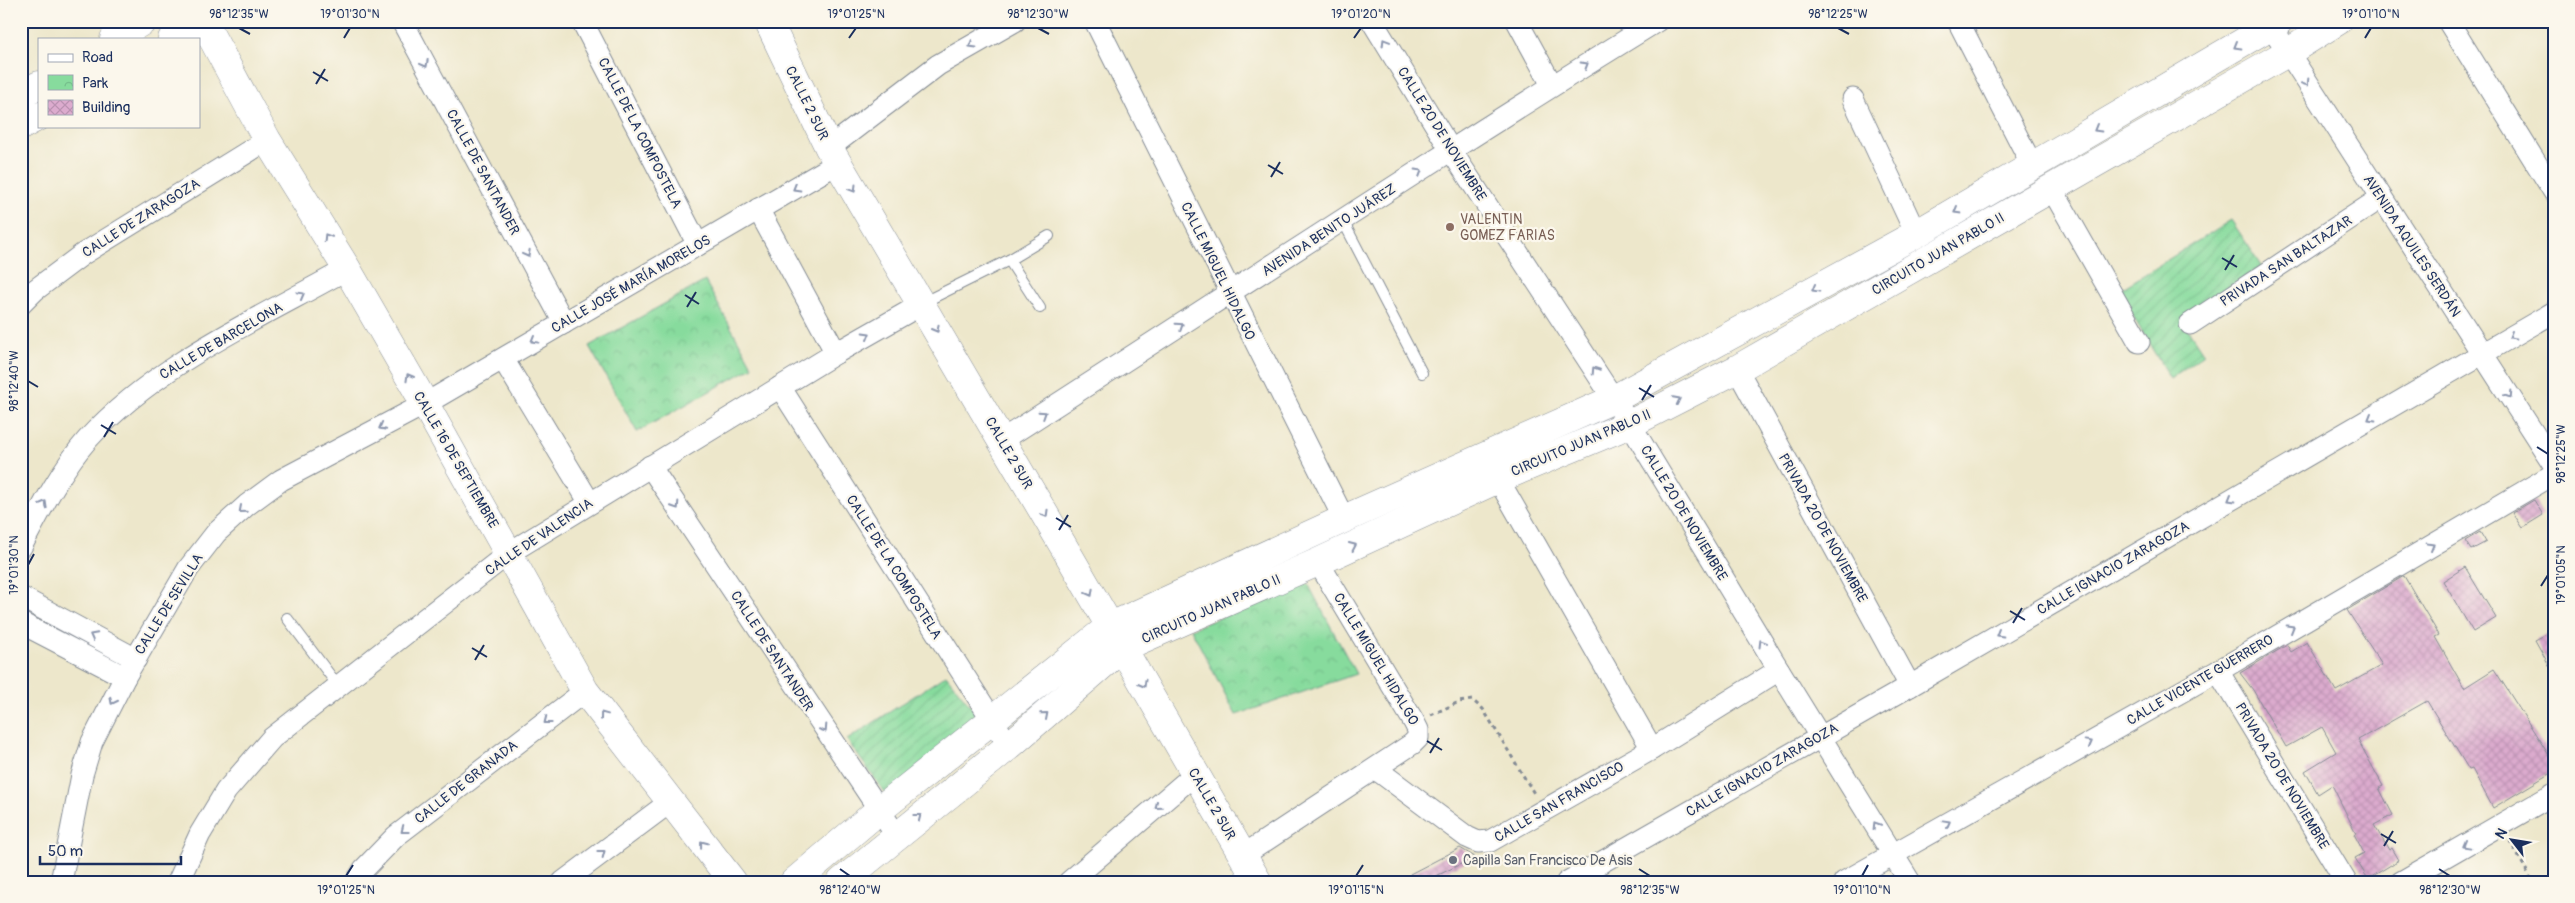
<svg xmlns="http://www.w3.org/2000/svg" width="2575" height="903" viewBox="0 0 2575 903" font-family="Pangolin,sans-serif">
<defs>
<pattern id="park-crowns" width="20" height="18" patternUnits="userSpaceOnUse" patternTransform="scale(1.25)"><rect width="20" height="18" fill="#87db9d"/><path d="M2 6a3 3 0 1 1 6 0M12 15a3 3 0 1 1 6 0" fill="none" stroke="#74bc8a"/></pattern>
<pattern id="garden-furrows" width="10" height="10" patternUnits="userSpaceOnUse" patternTransform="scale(1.25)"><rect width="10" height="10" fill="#87db9d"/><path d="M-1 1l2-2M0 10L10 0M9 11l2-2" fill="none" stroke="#74bc8a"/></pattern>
<pattern id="building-cross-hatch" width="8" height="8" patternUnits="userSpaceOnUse" patternTransform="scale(1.25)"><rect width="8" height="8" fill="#dcabce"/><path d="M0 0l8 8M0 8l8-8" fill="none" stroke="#bc93b3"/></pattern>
</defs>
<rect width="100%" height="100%" fill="#fbf7ec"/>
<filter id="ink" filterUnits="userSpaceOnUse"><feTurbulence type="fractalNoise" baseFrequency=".02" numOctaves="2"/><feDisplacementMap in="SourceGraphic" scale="10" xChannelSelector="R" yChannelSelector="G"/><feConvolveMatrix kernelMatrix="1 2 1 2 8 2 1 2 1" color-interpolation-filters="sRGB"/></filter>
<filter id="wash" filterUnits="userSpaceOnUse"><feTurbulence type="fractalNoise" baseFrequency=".0096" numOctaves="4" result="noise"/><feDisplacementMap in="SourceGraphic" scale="20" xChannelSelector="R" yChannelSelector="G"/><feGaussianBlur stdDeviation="1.12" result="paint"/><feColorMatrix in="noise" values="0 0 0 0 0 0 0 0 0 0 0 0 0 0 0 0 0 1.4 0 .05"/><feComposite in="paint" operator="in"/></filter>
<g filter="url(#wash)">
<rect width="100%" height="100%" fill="#ede7cb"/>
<!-- park -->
<g fill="url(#park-crowns)" stroke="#51857e">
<polygon points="705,281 753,367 637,432 589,346"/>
<polygon points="1308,584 1356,674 1236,715 1191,629"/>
</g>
<!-- garden -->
<g fill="url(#garden-furrows)" stroke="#51857e">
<polygon points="2231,220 2262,266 2181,319 2204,354 2170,379 2118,291"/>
<polygon points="946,675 982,720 888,797 847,740"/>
</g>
<g id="blocks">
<!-- building -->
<g fill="url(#building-cross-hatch)">
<polygon points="2534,500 2543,515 2522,528 2512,513"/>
<polygon points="2480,532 2486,542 2471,550 2465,541"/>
<polygon points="2465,567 2496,618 2473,632 2443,581"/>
<polygon points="2404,576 2439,635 2435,637 2464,688 2494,669 2554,763 2554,771 2493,808 2472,769 2469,770 2427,701 2358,740 2383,786 2379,788 2393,815 2374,825 2389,850 2392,848 2399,860 2368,879 2355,858 2364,853 2354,834 2356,833 2332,785 2318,794 2305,771 2336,752 2322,727 2286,747 2253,690 2240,673 2287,645 2291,652 2307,642 2336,691 2382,665 2347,610"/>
<polygon points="2554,630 2554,674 2535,640"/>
<polygon points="1460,848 1475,857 1424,882 1414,882 1410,874"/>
</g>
</g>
</g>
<g filter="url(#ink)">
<use href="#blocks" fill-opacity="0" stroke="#848b94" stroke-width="1"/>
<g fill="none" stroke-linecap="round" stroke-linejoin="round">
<!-- lane casing -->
<g stroke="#848b94" stroke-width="12">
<g id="lane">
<polyline points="1342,219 1422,373"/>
<polyline points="922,303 1009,260"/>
<polyline points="1040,308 1009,260 1049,236"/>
<polyline points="287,618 339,687"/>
</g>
</g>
<!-- street casing -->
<g stroke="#848b94" stroke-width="23">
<g id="street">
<polyline points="402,21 564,323"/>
<polyline points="582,21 698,245"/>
<polyline points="1095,21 1344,519"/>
<polyline points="1372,21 1452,152 1630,424 1779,670 1910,882"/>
<polyline points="1517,21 1552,85"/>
<polyline points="1958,21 2033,167"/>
<polyline points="2268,21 2554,465"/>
<polyline points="2448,21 2554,192"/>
<polyline points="1853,99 1916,234"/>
<polyline points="829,148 938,65 1015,21"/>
<polyline points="2052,189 2139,342"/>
<polyline points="758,209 836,353"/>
<polyline points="21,304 35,290 83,254 267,140"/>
<polyline points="2190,324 2381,198"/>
<polyline points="503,359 590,503"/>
<polyline points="1737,369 1910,686"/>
<polyline points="780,387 1009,746"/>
<path d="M1002,440C1220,300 1436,157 1657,21"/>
<polyline points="650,466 896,835"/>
<polyline points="1498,479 1652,749"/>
<path d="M21,547C40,511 60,471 87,440C156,364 258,319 347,269"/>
<polyline points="21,597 136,659"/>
<polyline points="21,623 125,677"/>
<polyline points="2218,671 2346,882"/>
<polyline points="1376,769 1467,837 1478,842 1490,841 1652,749 1779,670"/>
<polyline points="1242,856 1412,744 1418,738 1418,730 1414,722 1318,562"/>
<polyline points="61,882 82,775 92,742 125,677 188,569 216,533 247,505 281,480 425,404 838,163"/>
<polyline points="178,882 200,834 226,791 272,738 509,553 836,353 922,304"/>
<polyline points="356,882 364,869 396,836 585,691"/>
<polyline points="563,882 670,802"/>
<polyline points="1069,882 1195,774"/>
<polyline points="1567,882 1910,686 2554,312"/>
<polyline points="1844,882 2218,671 2554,474"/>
<polyline points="2401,882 2554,794"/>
</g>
</g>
<!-- secondary casing -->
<g stroke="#848b94" stroke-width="29">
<g id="secondary">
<polyline points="203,21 267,140 347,269 425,404 585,691 733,882"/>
<polyline points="768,21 829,148 1071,559 1258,882"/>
<polyline points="114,39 143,21"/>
<polyline points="172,39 202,21"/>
<polyline points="21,95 39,85"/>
<polyline points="21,126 39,116"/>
<polyline points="794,882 878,811 1109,627 1344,519 1614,399 1916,234 2279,21"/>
<polyline points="841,882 1009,746 1122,648 1318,562 1498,479 1630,424 1737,369 2287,53 2338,21"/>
</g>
</g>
<!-- path -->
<g stroke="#848b94" stroke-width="3" stroke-dasharray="4 4" stroke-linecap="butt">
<polyline points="1431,715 1459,702 1472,700 1483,709 1535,795"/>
<polyline points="2510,841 2533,882"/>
</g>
<!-- lane -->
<use href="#lane" stroke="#fff" stroke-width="10"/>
<!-- street -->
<use href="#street" stroke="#fff" stroke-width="21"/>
<!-- secondary -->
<use href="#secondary" stroke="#fff" stroke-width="28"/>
</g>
<!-- one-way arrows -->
<defs><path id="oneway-chevron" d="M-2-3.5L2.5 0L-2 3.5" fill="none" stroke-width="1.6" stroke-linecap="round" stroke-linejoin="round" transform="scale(1.25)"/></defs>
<g stroke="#8d97ae">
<use href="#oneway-chevron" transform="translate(1385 42) rotate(-121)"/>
<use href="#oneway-chevron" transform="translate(972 45) rotate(149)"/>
<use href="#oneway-chevron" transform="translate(2237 46) rotate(150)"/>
<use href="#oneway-chevron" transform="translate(425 64) rotate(62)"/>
<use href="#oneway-chevron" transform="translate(1585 65) rotate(-31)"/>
<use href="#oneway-chevron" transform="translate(2306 83) rotate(57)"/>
<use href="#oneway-chevron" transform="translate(2097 129) rotate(150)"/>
<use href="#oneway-chevron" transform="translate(1419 172) rotate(-31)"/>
<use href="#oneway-chevron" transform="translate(796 188) rotate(150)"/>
<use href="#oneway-chevron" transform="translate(853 189) rotate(59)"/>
<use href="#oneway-chevron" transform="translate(1957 211) rotate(150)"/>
<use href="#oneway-chevron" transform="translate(327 237) rotate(-122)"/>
<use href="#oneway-chevron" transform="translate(527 254) rotate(62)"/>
<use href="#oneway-chevron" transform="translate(1815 289) rotate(151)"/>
<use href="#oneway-chevron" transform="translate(301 295) rotate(-29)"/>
<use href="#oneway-chevron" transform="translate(1180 326) rotate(-33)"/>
<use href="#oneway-chevron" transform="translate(936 329) rotate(60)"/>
<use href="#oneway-chevron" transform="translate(867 335) rotate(-30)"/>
<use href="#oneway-chevron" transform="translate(2512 336) rotate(150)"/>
<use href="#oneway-chevron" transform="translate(534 340) rotate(150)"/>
<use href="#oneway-chevron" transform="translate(1595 370) rotate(-123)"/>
<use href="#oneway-chevron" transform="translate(409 377) rotate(-120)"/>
<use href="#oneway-chevron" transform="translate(2509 395) rotate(57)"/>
<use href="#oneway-chevron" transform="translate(1677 400) rotate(-27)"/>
<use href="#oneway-chevron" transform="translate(1043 414) rotate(-33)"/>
<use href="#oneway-chevron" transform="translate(2371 418) rotate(150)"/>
<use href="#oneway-chevron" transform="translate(382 427) rotate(152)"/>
<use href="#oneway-chevron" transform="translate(2231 499) rotate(150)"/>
<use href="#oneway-chevron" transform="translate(44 504) rotate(-61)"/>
<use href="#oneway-chevron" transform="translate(676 506) rotate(57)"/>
<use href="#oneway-chevron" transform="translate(242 510) rotate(139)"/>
<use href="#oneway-chevron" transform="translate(1045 514) rotate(60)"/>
<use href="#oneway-chevron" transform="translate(1353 546) rotate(-25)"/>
<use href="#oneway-chevron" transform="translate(2431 546) rotate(-30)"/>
<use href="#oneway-chevron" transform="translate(1090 593) rotate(61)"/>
<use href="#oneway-chevron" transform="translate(2291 628) rotate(-30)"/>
<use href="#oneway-chevron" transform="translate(1999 634) rotate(150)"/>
<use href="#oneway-chevron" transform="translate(93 636) rotate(-152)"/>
<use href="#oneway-chevron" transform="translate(1762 643) rotate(-121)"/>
<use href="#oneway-chevron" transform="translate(1143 684) rotate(60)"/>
<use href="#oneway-chevron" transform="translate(113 701) rotate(117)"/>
<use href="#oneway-chevron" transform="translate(603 715) rotate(-127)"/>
<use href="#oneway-chevron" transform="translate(1045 715) rotate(-41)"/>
<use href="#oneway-chevron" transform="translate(547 721) rotate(142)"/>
<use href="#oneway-chevron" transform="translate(824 729) rotate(57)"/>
<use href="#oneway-chevron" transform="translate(2089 743) rotate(-29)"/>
<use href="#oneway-chevron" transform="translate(1158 806) rotate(140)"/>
<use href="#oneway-chevron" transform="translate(918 817) rotate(-38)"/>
<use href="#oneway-chevron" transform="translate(1947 823) rotate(-29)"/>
<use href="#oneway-chevron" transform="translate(1876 825) rotate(-122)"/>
<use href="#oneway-chevron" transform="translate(404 830) rotate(142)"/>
<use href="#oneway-chevron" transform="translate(703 844) rotate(-128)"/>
<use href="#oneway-chevron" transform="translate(2466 845) rotate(151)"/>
<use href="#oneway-chevron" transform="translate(602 853) rotate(-37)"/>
</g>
</g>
<!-- ticks -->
<path fill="none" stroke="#1b2f5e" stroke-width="2" d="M239,28L250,34M1038,28L1049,34M1838,28L1849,34M344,38L350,28M849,38L856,28M1354,38L1361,28M2365,38L2371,28M313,72L328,81M316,84L325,69M1268,165L1283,174M1271,177L1280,162M2222,258L2237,267M2225,270L2234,255M685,295L699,304M687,307L696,292M28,381L38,387M1639,388L1654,397M1642,400L1651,385M101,425L116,434M104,437L113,422M2537,447L2548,454M1056,518L1071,527M1059,530L1068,515M28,565L34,554M2541,586L2548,575M2010,611L2025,620M2013,623L2022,608M472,648L487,657M475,660L484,645M1427,741L1442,750M1430,753L1439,738M2381,834L2396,843M2384,846L2393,831M840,869L850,876M1639,869L1650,876M2439,869L2450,876M346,876L353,865M1356,876L1363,865M1862,876L1868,865"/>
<!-- markers -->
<circle fill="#8d6e63" stroke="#fbf7ec" stroke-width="2" cx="1450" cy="227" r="5"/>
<circle fill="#6b7280" stroke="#fbf7ec" stroke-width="2" cx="1453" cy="860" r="5"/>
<g text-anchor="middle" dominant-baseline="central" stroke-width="4.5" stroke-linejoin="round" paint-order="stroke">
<!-- street labels -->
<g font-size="14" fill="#1b2f5e" stroke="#fbf7ec">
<text transform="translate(807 103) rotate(64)">CALLE 2 SUR</text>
<text transform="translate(640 133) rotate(63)">CALLE DE LA COMPOSTELA</text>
<text transform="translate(1442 134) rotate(58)">CALLE 20 DE NOVIEMBRE</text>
<text transform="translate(483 172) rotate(62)">CALLE DE SANTANDER</text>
<text transform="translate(141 218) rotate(-32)">CALLE DE ZARAGOZA</text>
<text transform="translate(1329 230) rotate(-33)">AVENIDA BENITO JUÁREZ</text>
<text transform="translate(2412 246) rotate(57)">AVENIDA AQUILES SERDÁN</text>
<text transform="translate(1938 254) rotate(-30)">CIRCUITO JUAN PABLO II</text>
<text transform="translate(2286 261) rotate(-33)">PRIVADA SAN BALTAZAR</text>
<text transform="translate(1218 271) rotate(64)">CALLE MIGUEL HIDALGO</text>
<text transform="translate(631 284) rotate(-30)">CALLE JOSÉ MARÍA MORELOS</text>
<text transform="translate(221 341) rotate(-30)">CALLE DE BARCELONA</text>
<text transform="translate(1581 443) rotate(-23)">CIRCUITO JUAN PABLO II</text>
<text transform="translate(1009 453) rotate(60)">CALLE 2 SUR</text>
<text transform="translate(456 460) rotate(60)">CALLE 16 DE SEPTIEMBRE</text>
<text transform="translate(1684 513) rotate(59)">CALLE 20 DE NOVIEMBRE</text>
<text transform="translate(1823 528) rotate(61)">PRIVADA 20 DE NOVIEMBRE</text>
<text transform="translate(539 537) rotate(-34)">CALLE DE VALENCIA</text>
<text transform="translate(894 567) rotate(58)">CALLE DE LA COMPOSTELA</text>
<text transform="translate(2113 568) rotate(-30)">CALLE IGNACIO ZARAGOZA</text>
<text transform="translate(169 604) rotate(-58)">CALLE DE SEVILLA</text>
<text transform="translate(1211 609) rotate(-24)">CIRCUITO JUAN PABLO II</text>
<text transform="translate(772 651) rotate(57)">CALLE DE SANTANDER</text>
<text transform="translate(1376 659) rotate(59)">CALLE MIGUEL HIDALGO</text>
<text transform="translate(2200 680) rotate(-30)">CALLE VICENTE GUERRERO</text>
<text transform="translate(1762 770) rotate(-30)">CALLE IGNACIO ZARAGOZA</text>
<text transform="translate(2282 776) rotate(59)">PRIVADA 20 DE NOVIEMBRE</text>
<text transform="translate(466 782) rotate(-38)">CALLE DE GRANADA</text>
<text transform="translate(1559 802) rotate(-30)">CALLE SAN FRANCISCO</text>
<text transform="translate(1212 804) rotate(60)">CALLE 2 SUR</text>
</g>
<!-- education labels -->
<g font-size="14" fill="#785e54" stroke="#fbf7ec" text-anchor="start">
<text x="1460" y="219">VALENTIN<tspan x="1460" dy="16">GOMEZ FARIAS</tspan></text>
</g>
<!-- worship labels -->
<g font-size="14" fill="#5b616d" stroke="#fbf7ec" text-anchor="start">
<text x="1463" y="860">Capilla San Francisco De Asis</text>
</g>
</g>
<!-- margin -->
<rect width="2575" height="903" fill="none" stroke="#fbf7ec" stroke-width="55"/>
<!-- legend -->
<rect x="38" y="38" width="162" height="90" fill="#fbf7ec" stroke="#a1a7b3"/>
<rect x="48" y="54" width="25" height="8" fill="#ffffff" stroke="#a1a7b3"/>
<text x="82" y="62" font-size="15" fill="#1b2f5e">Road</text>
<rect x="48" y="75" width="25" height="15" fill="url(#park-crowns)" stroke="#a1a7b3"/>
<text x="82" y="88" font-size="15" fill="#1b2f5e">Park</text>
<rect x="48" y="100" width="25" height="15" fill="url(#building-cross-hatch)" stroke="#a1a7b3"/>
<text x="82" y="112" font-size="15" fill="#1b2f5e">Building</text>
<!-- north arrow -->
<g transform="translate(2512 840) rotate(301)" stroke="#fbf7ec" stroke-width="4" paint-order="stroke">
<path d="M0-4L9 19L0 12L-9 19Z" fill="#1b2f5e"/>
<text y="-8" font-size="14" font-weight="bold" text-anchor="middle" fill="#1b2f5e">N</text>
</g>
<!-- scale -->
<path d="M40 856v8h141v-8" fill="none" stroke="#1b2f5e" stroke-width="2.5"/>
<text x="48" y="856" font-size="15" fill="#1b2f5e" stroke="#fbf7ec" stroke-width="4" paint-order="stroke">50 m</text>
<rect x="28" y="28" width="2520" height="848" fill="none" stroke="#1b2f5e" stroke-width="2"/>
<g font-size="12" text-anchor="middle" fill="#1b2f5e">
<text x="239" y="18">98°12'35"W</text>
<text x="350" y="18">19°01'30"N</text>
<text x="856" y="18">19°01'25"N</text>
<text x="1038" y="18">98°12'30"W</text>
<text x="1361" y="18">19°01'20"N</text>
<text x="1838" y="18">98°12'25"W</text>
<text x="2371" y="18">19°01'10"N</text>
<text transform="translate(14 381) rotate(-90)" y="4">98°12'40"W</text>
<text transform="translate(2561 454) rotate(-90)" y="4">98°12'25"W</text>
<text transform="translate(14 565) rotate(-90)" y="4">19°01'30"N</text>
<text transform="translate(2561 575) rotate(-90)" y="4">19°01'05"N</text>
<text x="346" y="894">19°01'25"N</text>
<text x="850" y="894">98°12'40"W</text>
<text x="1356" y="894">19°01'15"N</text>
<text x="1650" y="894">98°12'35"W</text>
<text x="1862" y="894">19°01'10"N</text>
<text x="2450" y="894">98°12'30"W</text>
</g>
</svg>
